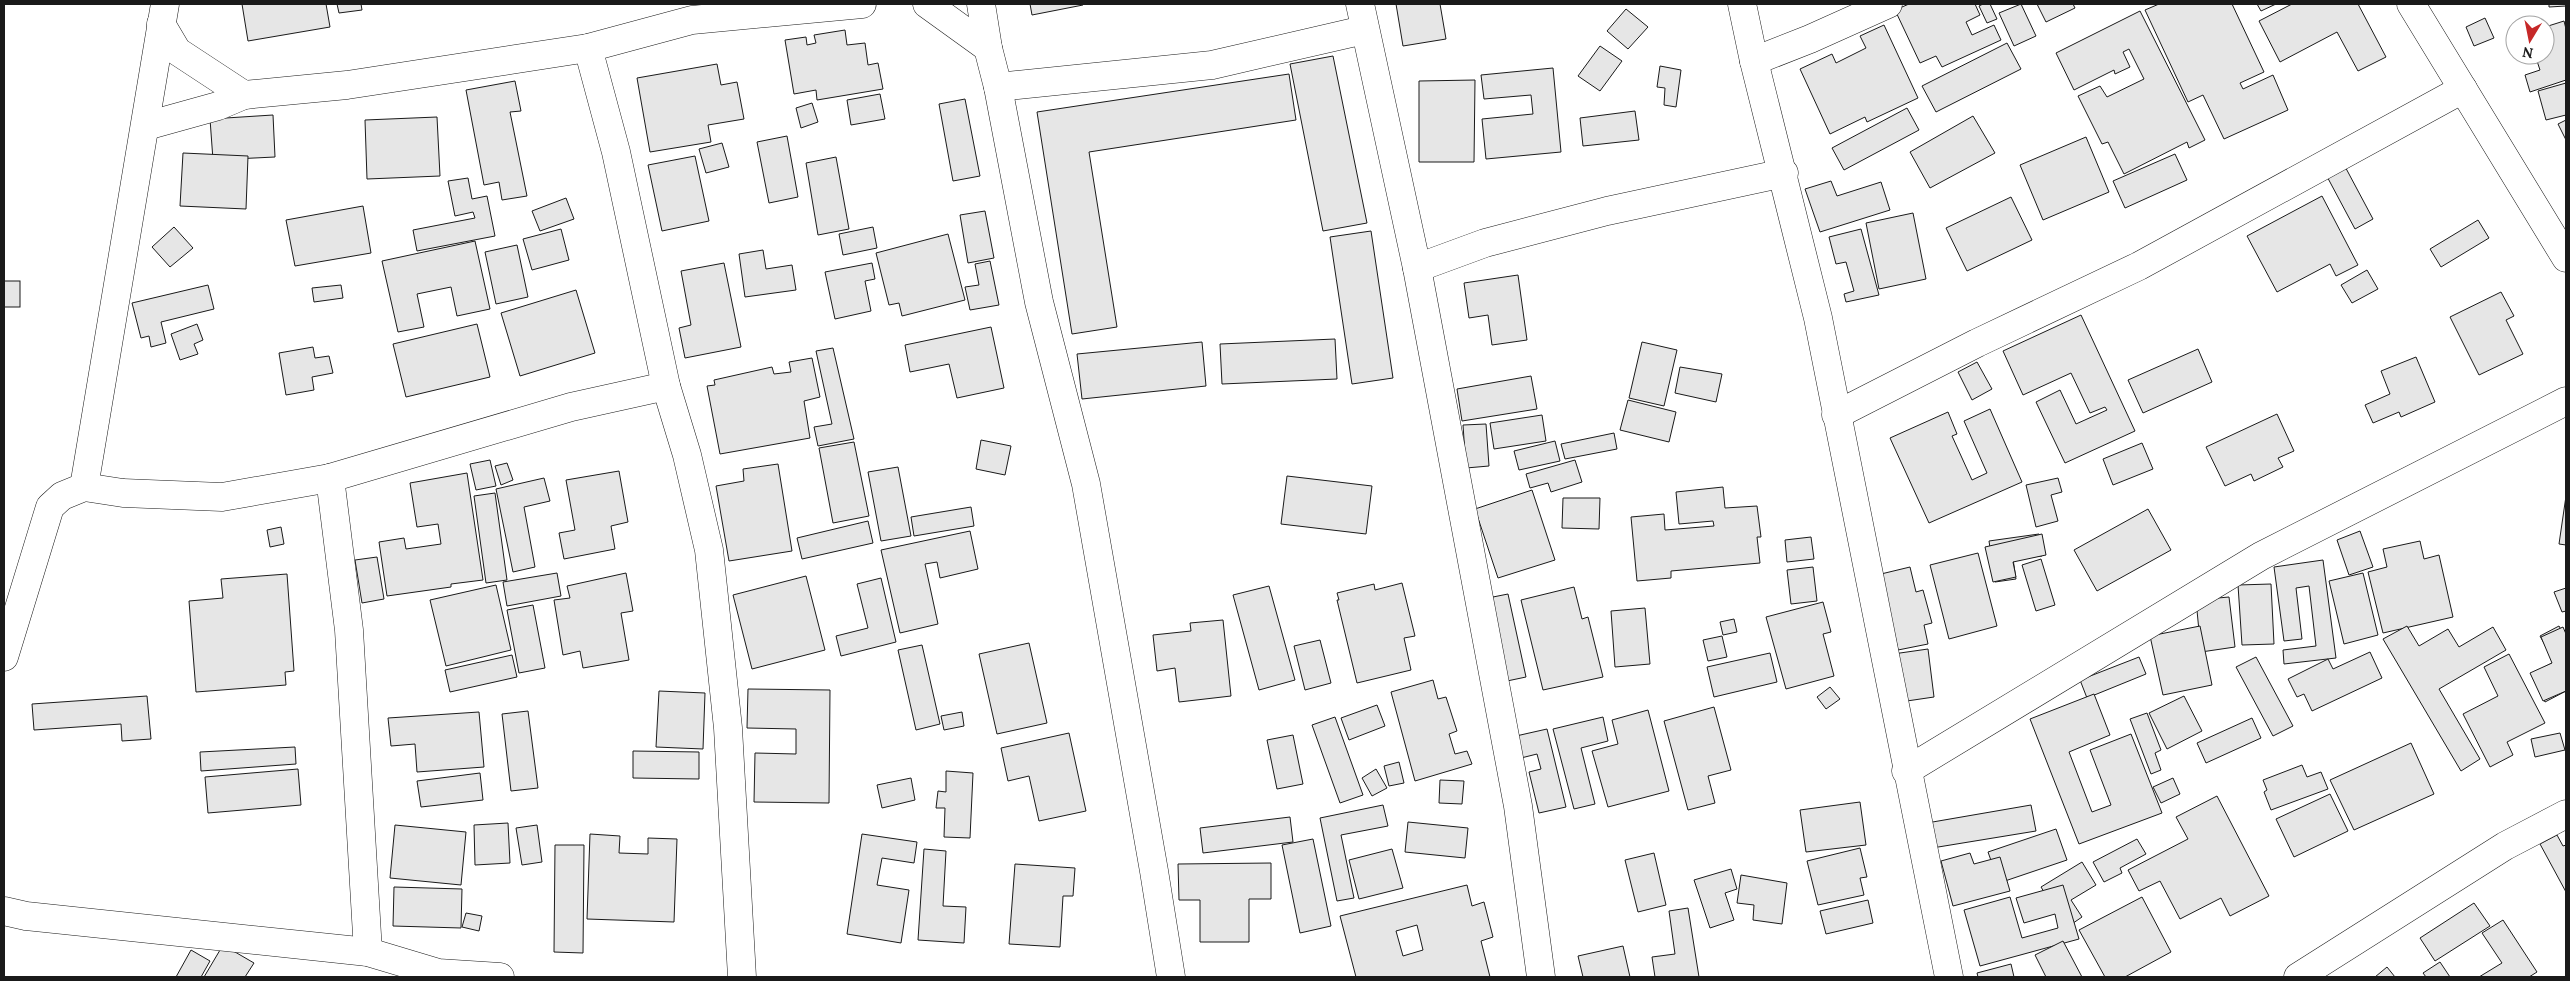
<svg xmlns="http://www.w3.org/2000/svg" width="2570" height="981" viewBox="0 0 2570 981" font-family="Lora,serif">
<rect width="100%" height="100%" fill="#fff"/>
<!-- building -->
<g fill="#e6e6e6" stroke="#1a1a1a" fill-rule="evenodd">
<polygon points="242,4 326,4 330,27 248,41"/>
<polygon points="337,4 361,4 362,10 339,13"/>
<polygon points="1030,4 1082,4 1083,5 1032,15"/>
<polygon points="1396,4 1440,4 1446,39 1403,46"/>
<polygon points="1909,4 1975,4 1980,15 1966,22 1972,35 1994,25 2001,40 1942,67 1936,56 1920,63 1895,10"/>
<polygon points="1983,4 1990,4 1997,19 1987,23 1979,6"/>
<polygon points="2021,4 2036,36 2014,46 1999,13"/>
<polygon points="2037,4 2073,4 2075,8 2046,22"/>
<polygon points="2159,4 2232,4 2264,72 2240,83 2243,89 2273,75 2288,110 2224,139 2203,95 2188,102 2145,10"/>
<polygon points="2257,4 2276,4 2261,11"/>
<polygon points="2292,4 2358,4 2386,57 2358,71 2337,32 2280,62 2259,21"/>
<polygon points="2549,4 2566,4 2566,6 2549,7"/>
<polygon points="1626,9 1648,27 1628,49 1607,31"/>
<polygon points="2140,11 2205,140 2189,148 2187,142 2124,174 2108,142 2102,144 2078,96 2100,86 2107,97 2144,79 2129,49 2123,52 2130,67 2115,74 2114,70 2074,90 2056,53"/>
<polygon points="2485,18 2494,38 2474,46 2466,27"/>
<polygon points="2564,21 2566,29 2566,80 2530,92 2525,75 2540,70 2535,55 2545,55 2545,27"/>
<polygon points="1884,25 1918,98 1867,122 1865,117 1830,134 1800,69 1832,54 1836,63 1866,48 1860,36"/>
<polygon points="845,30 847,45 865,43 868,65 878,63 883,89 817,100 816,90 794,94 785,40 806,37 807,45 816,43 814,35"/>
<polygon points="2007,43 2021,69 1936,112 1922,86"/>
<polygon points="1600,46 1622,61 1600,91 1578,76"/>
<polygon points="1333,56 1367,223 1323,231 1290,64"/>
<polygon points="717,64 721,85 737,82 744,119 708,125 711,142 650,152 637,78"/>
<polygon points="1660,66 1681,70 1676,107 1664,105 1665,88 1657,87"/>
<polygon points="1553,68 1561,152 1486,159 1482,119 1533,114 1531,95 1484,99 1481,75"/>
<polygon points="1289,74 1296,120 1089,152 1117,327 1072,334 1037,112"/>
<polygon points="1475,80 1474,162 1419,162 1419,81"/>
<polygon points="515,81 521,111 510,112 527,196 502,200 499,182 484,185 466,90"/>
<polygon points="2566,83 2566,115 2546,120 2538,91"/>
<polygon points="880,94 885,119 851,125 847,100"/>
<polygon points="965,99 980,176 953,181 939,104"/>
<polygon points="812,103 818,122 801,128 796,108"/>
<polygon points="1907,108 1919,130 1844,170 1832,148"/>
<polygon points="1635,111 1639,140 1583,146 1580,118"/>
<polygon points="273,115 275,157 213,160 210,119"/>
<polygon points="1973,116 1995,153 1930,188 1910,152"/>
<polygon points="437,117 440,176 367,179 365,120"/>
<polygon points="2566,120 2566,140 2558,124"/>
<polygon points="787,136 798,197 769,203 757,142"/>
<polygon points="2086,137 2109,192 2043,220 2020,165"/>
<polygon points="722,143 729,167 706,173 699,149"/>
<polygon points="183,153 248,156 246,209 180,206"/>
<polygon points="2175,154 2187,180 2125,208 2113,181"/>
<polygon points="695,156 709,221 662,231 648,165"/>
<polygon points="836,157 849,229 818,235 806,163"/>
<polygon points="2341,159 2373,219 2355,229 2323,169"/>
<polygon points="468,178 472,199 487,196 495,236 417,251 413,230 475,218 473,212 455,216 448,181"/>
<polygon points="1831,181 1837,196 1881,182 1890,210 1820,232 1805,189"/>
<polygon points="2322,196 2358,265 2336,276 2330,264 2277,292 2247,236"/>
<polygon points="2011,197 2032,240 1967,271 1946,228"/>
<polygon points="566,198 574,219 540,231 532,211"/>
<polygon points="363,206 371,253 295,266 286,220"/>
<polygon points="985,211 994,258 968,263 960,215"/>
<polygon points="1913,213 1926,279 1879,289 1866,223"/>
<polygon points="2478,220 2489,238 2441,267 2430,249"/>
<polygon points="174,227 193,248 170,267 152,247"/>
<polygon points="873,227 877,248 843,255 839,234"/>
<polygon points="561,229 569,260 532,270 523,239"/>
<polygon points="1861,229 1879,295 1846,302 1844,294 1854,291 1846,262 1836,264 1829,237"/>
<polygon points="1371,231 1393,378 1352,384 1330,237"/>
<polygon points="948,234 965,300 902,316 899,303 889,305 876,253"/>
<polygon points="475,241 490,309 457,316 451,287 417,294 424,327 398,332 382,261"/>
<polygon points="517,245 528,297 496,304 485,252"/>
<polygon points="763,250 766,269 792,265 796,290 745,297 739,254"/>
<polygon points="990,261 999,305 970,310 965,287 979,285 975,264"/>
<polygon points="724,263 741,347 685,358 679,328 691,325 681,271"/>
<polygon points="872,263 875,279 865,281 871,311 835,319 825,272"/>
<polygon points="2367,270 2378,289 2352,303 2341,285"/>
<polygon points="1518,275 1527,340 1492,345 1488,315 1469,318 1464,283"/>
<rect x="4" y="281" width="16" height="26"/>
<polygon points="208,285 214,309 161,322 166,343 151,347 149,336 141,338 132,303"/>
<polygon points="341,285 343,298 314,302 312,288"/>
<polygon points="576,290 595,353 520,376 501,313"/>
<polygon points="2501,292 2514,316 2506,320 2523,354 2479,375 2450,317"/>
<polygon points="2081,315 2135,431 2065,463 2036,402 2060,390 2076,424 2107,410 2105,407 2090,413 2071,373 2023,395 2003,351"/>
<polygon points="197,324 203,340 194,344 198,354 180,360 171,334"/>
<polygon points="477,324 490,377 406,397 393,344"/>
<polygon points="991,327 1004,388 957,398 949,364 910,372 905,345"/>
<polygon points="1335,339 1337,379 1222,384 1220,344"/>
<polygon points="1202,342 1206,386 1082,399 1077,354"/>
<polygon points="1642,342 1677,350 1664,406 1629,398"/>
<polygon points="313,347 315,358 329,356 333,373 312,377 314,390 286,395 279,353"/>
<polygon points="833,348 854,439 818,446 814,427 832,424 816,351"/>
<polygon points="2198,349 2212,382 2143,413 2128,380"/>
<polygon points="2416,357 2435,402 2401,417 2399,412 2373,423 2365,405 2390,394 2381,371"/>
<polygon points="812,358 820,397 804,401 810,438 720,454 707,386 715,385 714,380 772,367 774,374 791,372 789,362"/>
<polygon points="1977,362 1992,389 1972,400 1958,372"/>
<polygon points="1680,367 1722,374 1716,402 1675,393"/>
<polygon points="1531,376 1537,409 1462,421 1457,389"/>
<polygon points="1628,400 1676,412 1669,442 1620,430"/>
<polygon points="1990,409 2022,482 1929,523 1890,438 1948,412 1957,434 1952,436 1972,480 1987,473 1964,421"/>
<polygon points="2277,414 2294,451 2278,458 2283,467 2254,481 2251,474 2225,486 2206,447"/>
<polygon points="1542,415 1546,441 1494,449 1490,423"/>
<polygon points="1486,424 1489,466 1466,468 1463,425"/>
<polygon points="1614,433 1617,449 1565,459 1561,444"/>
<polygon points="981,440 1011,446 1005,475 976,469"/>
<polygon points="1555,441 1560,461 1519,470 1514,451"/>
<polygon points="854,442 869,516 833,523 819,448"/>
<polygon points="2142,443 2153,469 2113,485 2103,459"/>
<polygon points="490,460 496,486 476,490 470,464"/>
<polygon points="1575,460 1582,482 1551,492 1548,483 1530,488 1526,474"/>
<polygon points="507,463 513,480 501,485 495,466"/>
<polygon points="778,464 792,551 729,561 716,486 744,481 743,469"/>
<polygon points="898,467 911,536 881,541 868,472"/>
<polygon points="619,471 628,522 611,526 615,549 564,559 559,533 575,530 566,480"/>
<polygon points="467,473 483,580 451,584 451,587 387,596 379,542 404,538 406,549 441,544 438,524 417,527 410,483"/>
<polygon points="1287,476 1372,486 1366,534 1281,524"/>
<polygon points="544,478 550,501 524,507 535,567 513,572 496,489"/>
<polygon points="2058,478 2062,492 2051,495 2058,521 2036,527 2026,485"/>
<polygon points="1723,487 1725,508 1757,506 1761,537 1757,537 1760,563 1671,571 1671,578 1637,581 1631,517 1664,514 1665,530 1714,526 1713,521 1679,524 1676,492"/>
<polygon points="1532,490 1555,560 1498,578 1475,509"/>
<polygon points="495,493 507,580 486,583 474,496"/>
<polygon points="2566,496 2566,545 2559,544"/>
<polygon points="1563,498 1600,498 1599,529 1562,528"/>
<polygon points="971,507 974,526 914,536 911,517"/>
<polygon points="2148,509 2171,550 2097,591 2074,550"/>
<polygon points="868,521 873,543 802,559 797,538"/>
<polygon points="281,527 284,544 270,547 267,530"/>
<polygon points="970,531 978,569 940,578 937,562 925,564 938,624 900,633 881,550"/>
<polygon points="2360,531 2373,567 2349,575 2337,540"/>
<polygon points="2039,534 2042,556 2013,559 2016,579 1995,582 1989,541"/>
<polygon points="2042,534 2046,555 2013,562 2016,577 1993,582 1985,547"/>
<polygon points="1811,537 1814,559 1787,562 1785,540"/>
<polygon points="2420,541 2424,559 2439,555 2453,617 2383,633 2368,572 2387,567 2383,549"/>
<polygon points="1978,553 1997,626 1949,639 1930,565"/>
<polygon points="377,557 384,599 362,603 355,560"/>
<polygon points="2041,559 2055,605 2036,611 2022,565"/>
<polygon points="2323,560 2336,658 2284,664 2283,650 2316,646 2309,586 2296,588 2302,639 2284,641 2274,567"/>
<polygon points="1813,567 1817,601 1791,604 1787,570"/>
<polygon points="1910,567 1916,592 1923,590 1932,623 1924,625 1928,644 1898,650 1881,574"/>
<polygon points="557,573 561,596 507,606 503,582"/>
<polygon points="626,573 633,611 621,613 629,660 583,668 580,651 563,655 554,600 570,598 567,586"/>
<polygon points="2363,573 2378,635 2344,644 2329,581"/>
<polygon points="287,574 294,671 285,672 286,685 196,692 189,601 223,598 221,579"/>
<polygon points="806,576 825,650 752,669 733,595"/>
<polygon points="881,578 896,642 841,656 836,636 868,628 857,584"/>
<polygon points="1402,583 1415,636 1404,638 1411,670 1357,683 1337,600 1339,600 1337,593 1374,584 1375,590"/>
<polygon points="2271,584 2274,644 2242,645 2238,585"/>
<polygon points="496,585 511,650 446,666 430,600"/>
<polygon points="1269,586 1295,680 1259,690 1233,595"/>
<polygon points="1574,587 1582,619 1588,617 1603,677 1543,690 1521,600"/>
<polygon points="2566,588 2566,611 2562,612 2554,592"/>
<polygon points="1508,594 1526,677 1507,681 1488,598"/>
<polygon points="2229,597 2235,647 2201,652 2196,600"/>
<polygon points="1823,602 1831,632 1823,634 1834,676 1786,689 1766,617"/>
<polygon points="533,605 545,668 519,673 507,610"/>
<polygon points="1645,608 1650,664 1615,667 1611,611"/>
<polygon points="1734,619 1737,632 1723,635 1720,622"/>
<polygon points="1223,620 1231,696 1179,702 1175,668 1157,671 1153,635 1191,631 1190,623"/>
<polygon points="2200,626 2212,685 2163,695 2150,636"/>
<polygon points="2407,626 2419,646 2448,629 2459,647 2493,627 2506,650 2439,689 2480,759 2461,771 2383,639"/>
<polygon points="2559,626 2566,639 2566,691 2545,702 2531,674 2554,662 2540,636"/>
<polygon points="2563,627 2566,634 2566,691 2543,701 2530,673 2552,663 2541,637"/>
<polygon points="1722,636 1727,657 1708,661 1703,640"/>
<polygon points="1320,640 1331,683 1305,690 1294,646"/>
<polygon points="1029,643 1047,723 997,734 979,654"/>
<polygon points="922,645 940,724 916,730 898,650"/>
<polygon points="1928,649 1934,697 1900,702 1893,654"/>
<polygon points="2370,652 2382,678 2312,711 2304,694 2297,697 2288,679 2328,659 2333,669"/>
<polygon points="1770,653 1777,682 1714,697 1707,667"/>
<polygon points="2509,654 2545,723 2507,742 2513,755 2490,767 2463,714 2498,696 2484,667"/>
<polygon points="512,655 517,677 450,692 445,670"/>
<polygon points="2139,657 2146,674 2087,698 2080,680"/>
<polygon points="2256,657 2293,726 2273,736 2236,667"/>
<polygon points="1433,680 1438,699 1446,697 1457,731 1449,734 1455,754 1467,751 1472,764 1415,781 1391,692"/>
<polygon points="1830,687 1840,699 1826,709 1817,697"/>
<polygon points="748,689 830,690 829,803 754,802 755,753 796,754 796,729 747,728"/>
<polygon points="659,691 705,693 703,749 656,747"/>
<polygon points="2094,694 2110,735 2069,752 2092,812 2111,805 2090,750 2131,734 2162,813 2079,844 2030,719"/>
<polygon points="147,696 151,739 122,741 121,724 34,730 32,704"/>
<polygon points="2184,696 2202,731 2167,749 2149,713"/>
<polygon points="1377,705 1385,726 1349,740 1341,718"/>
<polygon points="1714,707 1731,770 1708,776 1715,803 1688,810 1664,721"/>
<polygon points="1648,710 1669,791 1608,807 1592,751 1618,744 1612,720"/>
<polygon points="528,711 538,788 511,791 502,714"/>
<polygon points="479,712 484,767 417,772 415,744 391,746 388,718"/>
<polygon points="962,712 964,726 944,730 941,716"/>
<polygon points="2147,713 2161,750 2155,753 2161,770 2151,774 2130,719"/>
<polygon points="1335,717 1363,795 1340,803 1312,725"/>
<polygon points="1603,717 1608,741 1581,748 1595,804 1574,809 1553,729"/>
<polygon points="2252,718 2261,738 2206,763 2197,743"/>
<polygon points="1547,729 1566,807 1539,813 1529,772 1541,769 1537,754 1521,758 1516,736"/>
<polygon points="1069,733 1086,811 1039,821 1029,776 1008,781 1001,748"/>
<polygon points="2560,733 2565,750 2535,757 2531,739"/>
<polygon points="1293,735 1303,784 1277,789 1267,740"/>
<polygon points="2411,743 2434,794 2354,830 2330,780"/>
<polygon points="295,747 296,764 201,771 200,752"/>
<polygon points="633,751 699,752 699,779 633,778"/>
<polygon points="1399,762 1404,783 1389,786 1384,766"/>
<polygon points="2302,765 2307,777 2321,772 2328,789 2271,810 2264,792 2267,790 2263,780"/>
<polygon points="298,769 301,805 208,813 205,777"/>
<polygon points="1376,769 1387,788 1372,796 1362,778"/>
<polygon points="946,771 973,773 970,838 944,837 945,808 936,808 938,791 946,792"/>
<polygon points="480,773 483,800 421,807 417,781"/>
<polygon points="911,778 915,800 882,808 877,785"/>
<polygon points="2173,778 2180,794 2161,803 2153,787"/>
<polygon points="1440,780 1464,781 1462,804 1439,803"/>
<polygon points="2330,794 2348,831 2294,857 2276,819"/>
<polygon points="2217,796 2269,896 2230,916 2221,898 2180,919 2160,881 2139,891 2128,870 2188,839 2176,817"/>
<polygon points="1860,802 1866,845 1806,852 1800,810"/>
<polygon points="1383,805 1388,826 1341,835 1354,898 1337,901 1320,818"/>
<polygon points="2031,805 2036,831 1926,849 1921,824"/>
<polygon points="1290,817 1293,842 1203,853 1200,828"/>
<polygon points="1408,822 1468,828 1465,858 1405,852"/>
<polygon points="508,823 510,863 475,865 474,825"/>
<polygon points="395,825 466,832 461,885 390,878"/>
<polygon points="537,825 542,862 522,865 516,828"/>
<polygon points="2056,829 2067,860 1999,883 1988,852"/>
<polygon points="590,834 620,836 619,853 648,854 648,838 677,839 674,922 587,919"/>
<polygon points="862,834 917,842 914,863 882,858 877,885 909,890 901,943 847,934"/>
<polygon points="2557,835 2563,846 2566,845 2566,892 2540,844"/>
<polygon points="1313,839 1331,926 1300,933 1282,845"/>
<polygon points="2137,839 2146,854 2120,868 2122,873 2104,882 2093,862"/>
<polygon points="555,845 584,845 583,953 554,952"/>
<polygon points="1860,848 1867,877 1860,878 1864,895 1818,905 1807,861"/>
<polygon points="924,849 946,851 943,906 966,907 964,943 918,940"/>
<polygon points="1392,849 1403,888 1359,899 1349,860"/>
<polygon points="1654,853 1666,905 1638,912 1625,860"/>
<polygon points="1970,853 1974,864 2000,857 2010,891 1953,906 1941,861"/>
<polygon points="2082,862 2096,885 2071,900 2082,917 2066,928 2041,887"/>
<polygon points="1271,863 1271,899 1249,899 1249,942 1200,942 1200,900 1179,900 1178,864"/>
<polygon points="1015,864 1075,868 1073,896 1063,896 1060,947 1009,944"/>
<polygon points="1731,869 1737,889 1725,893 1734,920 1710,928 1694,880"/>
<polygon points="1741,875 1787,883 1782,924 1753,920 1754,905 1737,903"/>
<path d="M1467,885L1472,906L1484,902L1493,937L1481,941L1490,977H1356L1340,916ZM1417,925L1423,950L1403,956L1396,931Z"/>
<polygon points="2063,885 2079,939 1980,966 1964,910 2010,897 2022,938 2058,928 2055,914 2024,923 2016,898"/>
<polygon points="394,887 462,889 461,928 393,926"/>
<polygon points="2142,897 2171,952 2125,977 2105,977 2079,930"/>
<polygon points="1868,900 1873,923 1826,934 1820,911"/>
<polygon points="2474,903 2490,926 2435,961 2420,938"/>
<polygon points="1688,908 1699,977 1655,977 1652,957 1675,954 1669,911"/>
<polygon points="466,913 482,916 479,931 462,927"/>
<polygon points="2503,920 2537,972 2529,977 2479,977 2502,963 2482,933"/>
<polygon points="2063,941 2082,977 2046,977 2035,955"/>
<polygon points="223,945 254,963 245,977 204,977"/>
<polygon points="1623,946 1630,977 1583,977 1578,956"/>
<polygon points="191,950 210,961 201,977 176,977"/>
<polygon points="2440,962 2450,977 2426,977 2423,973"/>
<polygon points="2011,964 2014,977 1978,977 1977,973"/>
<polygon points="2387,967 2395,977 2375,977"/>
</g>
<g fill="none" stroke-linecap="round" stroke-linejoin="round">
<!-- minor casing -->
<g stroke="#1a1a1a" stroke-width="29">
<g id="minor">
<polyline points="927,4 988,48"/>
<polyline points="981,4 988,48 998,87 1039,302 1086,484 1154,871 1171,977"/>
<polyline points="1360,4 1417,268 1518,806 1541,977"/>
<polyline points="1742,4 1754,61 1818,318 1949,977"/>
<polyline points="161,24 177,51 244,95 347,85 588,48 692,20 862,4"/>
<polyline points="588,48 616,152 666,386 687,455 709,550 728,728 742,977"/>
<polyline points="1754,61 1810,39 1888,4"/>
<polyline points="998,87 1212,65 1364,30"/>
<polyline points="146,126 218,106 244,95"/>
<polyline points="1417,268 1485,243 1607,211 1784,173"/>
<polyline points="1836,415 1977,343 2139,266 2463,89"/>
<polyline points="330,478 349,630 368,952"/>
<polyline points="84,487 165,4"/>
<polyline points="4,657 50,507 62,496 84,487 123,493 222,497 330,478 571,407 666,386"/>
<polyline points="1906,771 2261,556 2566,401"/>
<polyline points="4,911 26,916 368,952 438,973 500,977"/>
</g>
</g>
<!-- major casing -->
<g stroke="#1a1a1a" stroke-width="29">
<g id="major">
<polyline points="2411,4 2566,258"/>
<polyline points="2298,977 2505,846 2566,814"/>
</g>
</g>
<!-- minor -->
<use href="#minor" stroke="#fff" stroke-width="28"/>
<!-- major -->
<use href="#major" stroke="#fff" stroke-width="28"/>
</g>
<!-- border -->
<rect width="2570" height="981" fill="none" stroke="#1a1a1a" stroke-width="10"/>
<!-- north arrow -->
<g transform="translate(2530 40) rotate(190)"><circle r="24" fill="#ffffff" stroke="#a3a3a3"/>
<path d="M0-4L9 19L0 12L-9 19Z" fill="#c62828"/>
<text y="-8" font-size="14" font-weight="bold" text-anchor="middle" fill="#1a1a1a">N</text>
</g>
</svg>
